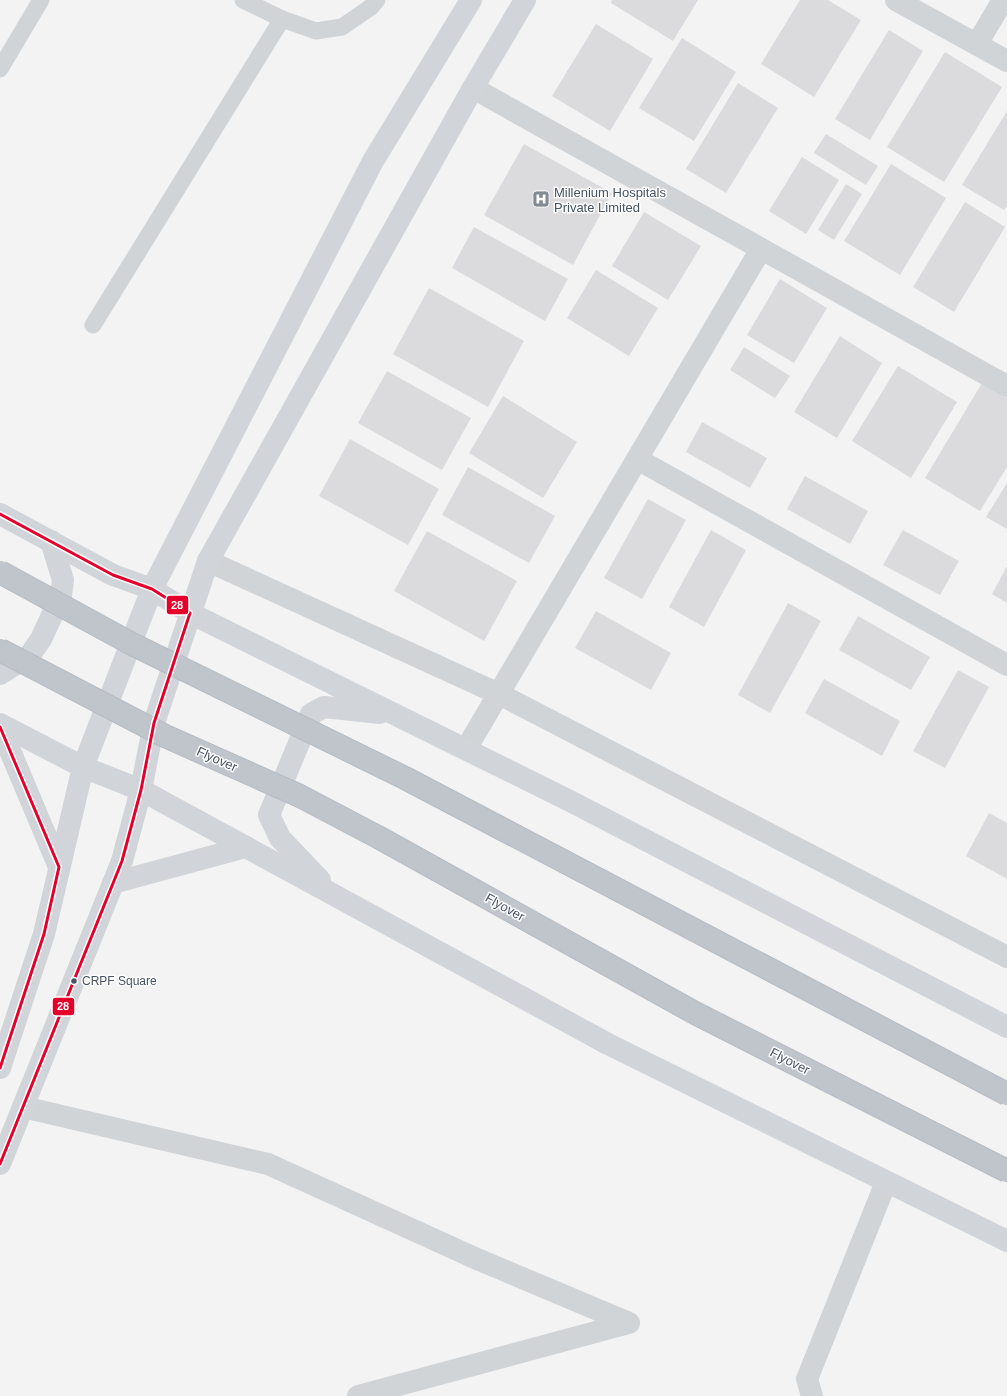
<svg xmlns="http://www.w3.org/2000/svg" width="1007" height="1396" viewBox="0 0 1007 1396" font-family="Arial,sans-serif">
<rect width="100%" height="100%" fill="#f4f3f3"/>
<!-- building -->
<g fill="#dbdbdd">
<polygon points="612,0 698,0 673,41 611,3"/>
<polygon points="800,0 828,0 861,20 814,97 761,64"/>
<polygon points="596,24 653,59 610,131 552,96"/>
<polygon points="889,30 923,51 870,140 835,119"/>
<polygon points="682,38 736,72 694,141 639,108"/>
<polygon points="945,52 1002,87 944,182 887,147"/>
<polygon points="738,83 778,108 726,193 686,169"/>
<polygon points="1007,111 1007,206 1004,210 962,185"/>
<polygon points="826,134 878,166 866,185 814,153"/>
<polygon points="524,144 612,193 573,265 484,215"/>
<polygon points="802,157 839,180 806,234 769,211"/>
<polygon points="891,164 946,198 900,275 844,241"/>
<polygon points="846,184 862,194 834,240 818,230"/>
<polygon points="965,202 1005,227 954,312 913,287"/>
<polygon points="644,212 701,246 668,300 612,266"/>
<polygon points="474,227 568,279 545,321 452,268"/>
<polygon points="596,270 658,308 629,356 567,318"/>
<polygon points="780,279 827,308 794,363 747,335"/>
<polygon points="429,288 524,341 488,407 393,354"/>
<polygon points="840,336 882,363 837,438 794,412"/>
<polygon points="744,347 790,376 775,398 730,370"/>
<polygon points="898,366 957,402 911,478 852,441"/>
<polygon points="387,371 471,418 442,470 358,423"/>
<polygon points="982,383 1007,398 1007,467 980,511 925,478"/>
<polygon points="503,396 577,442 543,498 469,453"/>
<polygon points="702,422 767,458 750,488 686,452"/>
<polygon points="350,439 439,489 408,545 319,496"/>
<polygon points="468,467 555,516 529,563 442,515"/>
<polygon points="805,476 868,511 850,544 787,509"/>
<polygon points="1007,483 1007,529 986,517"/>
<polygon points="648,499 686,520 642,599 604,578"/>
<polygon points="711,530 746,550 704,627 669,607"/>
<polygon points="903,530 959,561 940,595 883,565"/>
<polygon points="427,531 517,581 484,641 394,591"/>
<polygon points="1007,566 1007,603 992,594"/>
<polygon points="788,603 821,621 770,713 738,695"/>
<polygon points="596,611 671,653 651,690 575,648"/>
<polygon points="858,616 930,657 911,690 839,650"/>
<polygon points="958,670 989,687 945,768 913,751"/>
<polygon points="824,679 900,721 882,756 805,713"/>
<polygon points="989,813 1007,823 1007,879 966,856"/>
</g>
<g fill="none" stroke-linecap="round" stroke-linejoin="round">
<!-- lane -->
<g stroke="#d1d4d7" stroke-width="17">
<polyline points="243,0 282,19 316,31 342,27 371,7 377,0"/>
<polyline points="0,69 41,0"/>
<polyline points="93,325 282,19"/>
</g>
<!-- street -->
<g stroke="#d1d4d7" stroke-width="22">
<polyline points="896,0 1007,61"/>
<polyline points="977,44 1003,0"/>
<polyline points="473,88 1007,386"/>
<polyline points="637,459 1007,665"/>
<polyline points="208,561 499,694 1007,957"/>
<polyline points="466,749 761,249"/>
<polyline points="23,1107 268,1164 477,1259 629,1323 358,1396"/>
<polyline points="812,1396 807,1379 886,1182"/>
</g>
<!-- secondary -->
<g stroke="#d1d4d8" stroke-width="22">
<polyline points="0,514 113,575 152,589 190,613 570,801 1007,1027"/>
<polyline points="0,674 30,655 41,639 61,596 63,580 51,541"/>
<polyline points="0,724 83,767 141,790 608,1044 1007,1241"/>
<polyline points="0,727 59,867"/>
<polyline points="320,880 280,838 269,815 311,714 324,707 380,713"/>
<polyline points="113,883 246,847"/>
<polyline points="0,1068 44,934 83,767 152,589 373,161 471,0"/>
<polyline points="0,1164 122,861 141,790 154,723 208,561 473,88 525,0"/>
</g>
<!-- highway-bridge casing -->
<g stroke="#b7bbc3" stroke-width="24" stroke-linecap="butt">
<g id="highway-bridge">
<polyline points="0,572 132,644 405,778 1007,1094"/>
<polyline points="0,650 165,736 300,796 378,837 695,1013 1007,1171"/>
</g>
</g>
<!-- highway-bridge -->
<use href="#highway-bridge" stroke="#c0c4cb" stroke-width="22"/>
<!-- bus-1 casing -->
<g stroke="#fff" stroke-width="6">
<g id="bus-1">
<polyline points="0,514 113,575 152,589 190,613 154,723 141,790 122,861 0,1164"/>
<polyline points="0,727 59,867 44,934 0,1068"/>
</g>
</g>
<!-- bus-1 -->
<use href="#bus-1" stroke="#e4002b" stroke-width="3"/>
</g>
<!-- icons -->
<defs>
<g id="hospital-square" transform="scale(0.9)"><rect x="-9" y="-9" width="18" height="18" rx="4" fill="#848a95" stroke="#fff"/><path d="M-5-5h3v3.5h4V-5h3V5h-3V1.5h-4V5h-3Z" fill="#fff"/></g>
</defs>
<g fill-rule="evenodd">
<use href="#hospital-square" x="541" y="199"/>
</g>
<!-- markers -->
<circle fill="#475262" stroke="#fff" stroke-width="1.5" cx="74" cy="981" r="3.5"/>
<g text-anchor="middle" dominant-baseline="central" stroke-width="3" stroke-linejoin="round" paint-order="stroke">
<!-- bus labels -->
<g font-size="12" fill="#475262" stroke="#fff" text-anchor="start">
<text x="82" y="981">CRPF Square</text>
</g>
<!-- poi labels -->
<g font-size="13" fill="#475262" stroke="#fff" text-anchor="start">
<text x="554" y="192">Millenium Hospitals<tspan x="554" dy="15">Private Limited</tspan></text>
</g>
<!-- street labels -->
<g font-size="13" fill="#475262" stroke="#fff">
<text transform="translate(217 759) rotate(24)">Flyover</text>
<text transform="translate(505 907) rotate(29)">Flyover</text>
<text transform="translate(790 1061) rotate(27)">Flyover</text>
</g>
</g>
<g stroke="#fff" stroke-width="1.5">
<rect x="166" y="595" width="23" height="20" rx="4" fill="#e4002b"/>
<rect x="52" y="997" width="23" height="19" rx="4" fill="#e4002b"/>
</g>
<g font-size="11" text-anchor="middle" font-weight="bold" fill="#fff">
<text x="177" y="609">28</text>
<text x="63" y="1010">28</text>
</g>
</svg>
